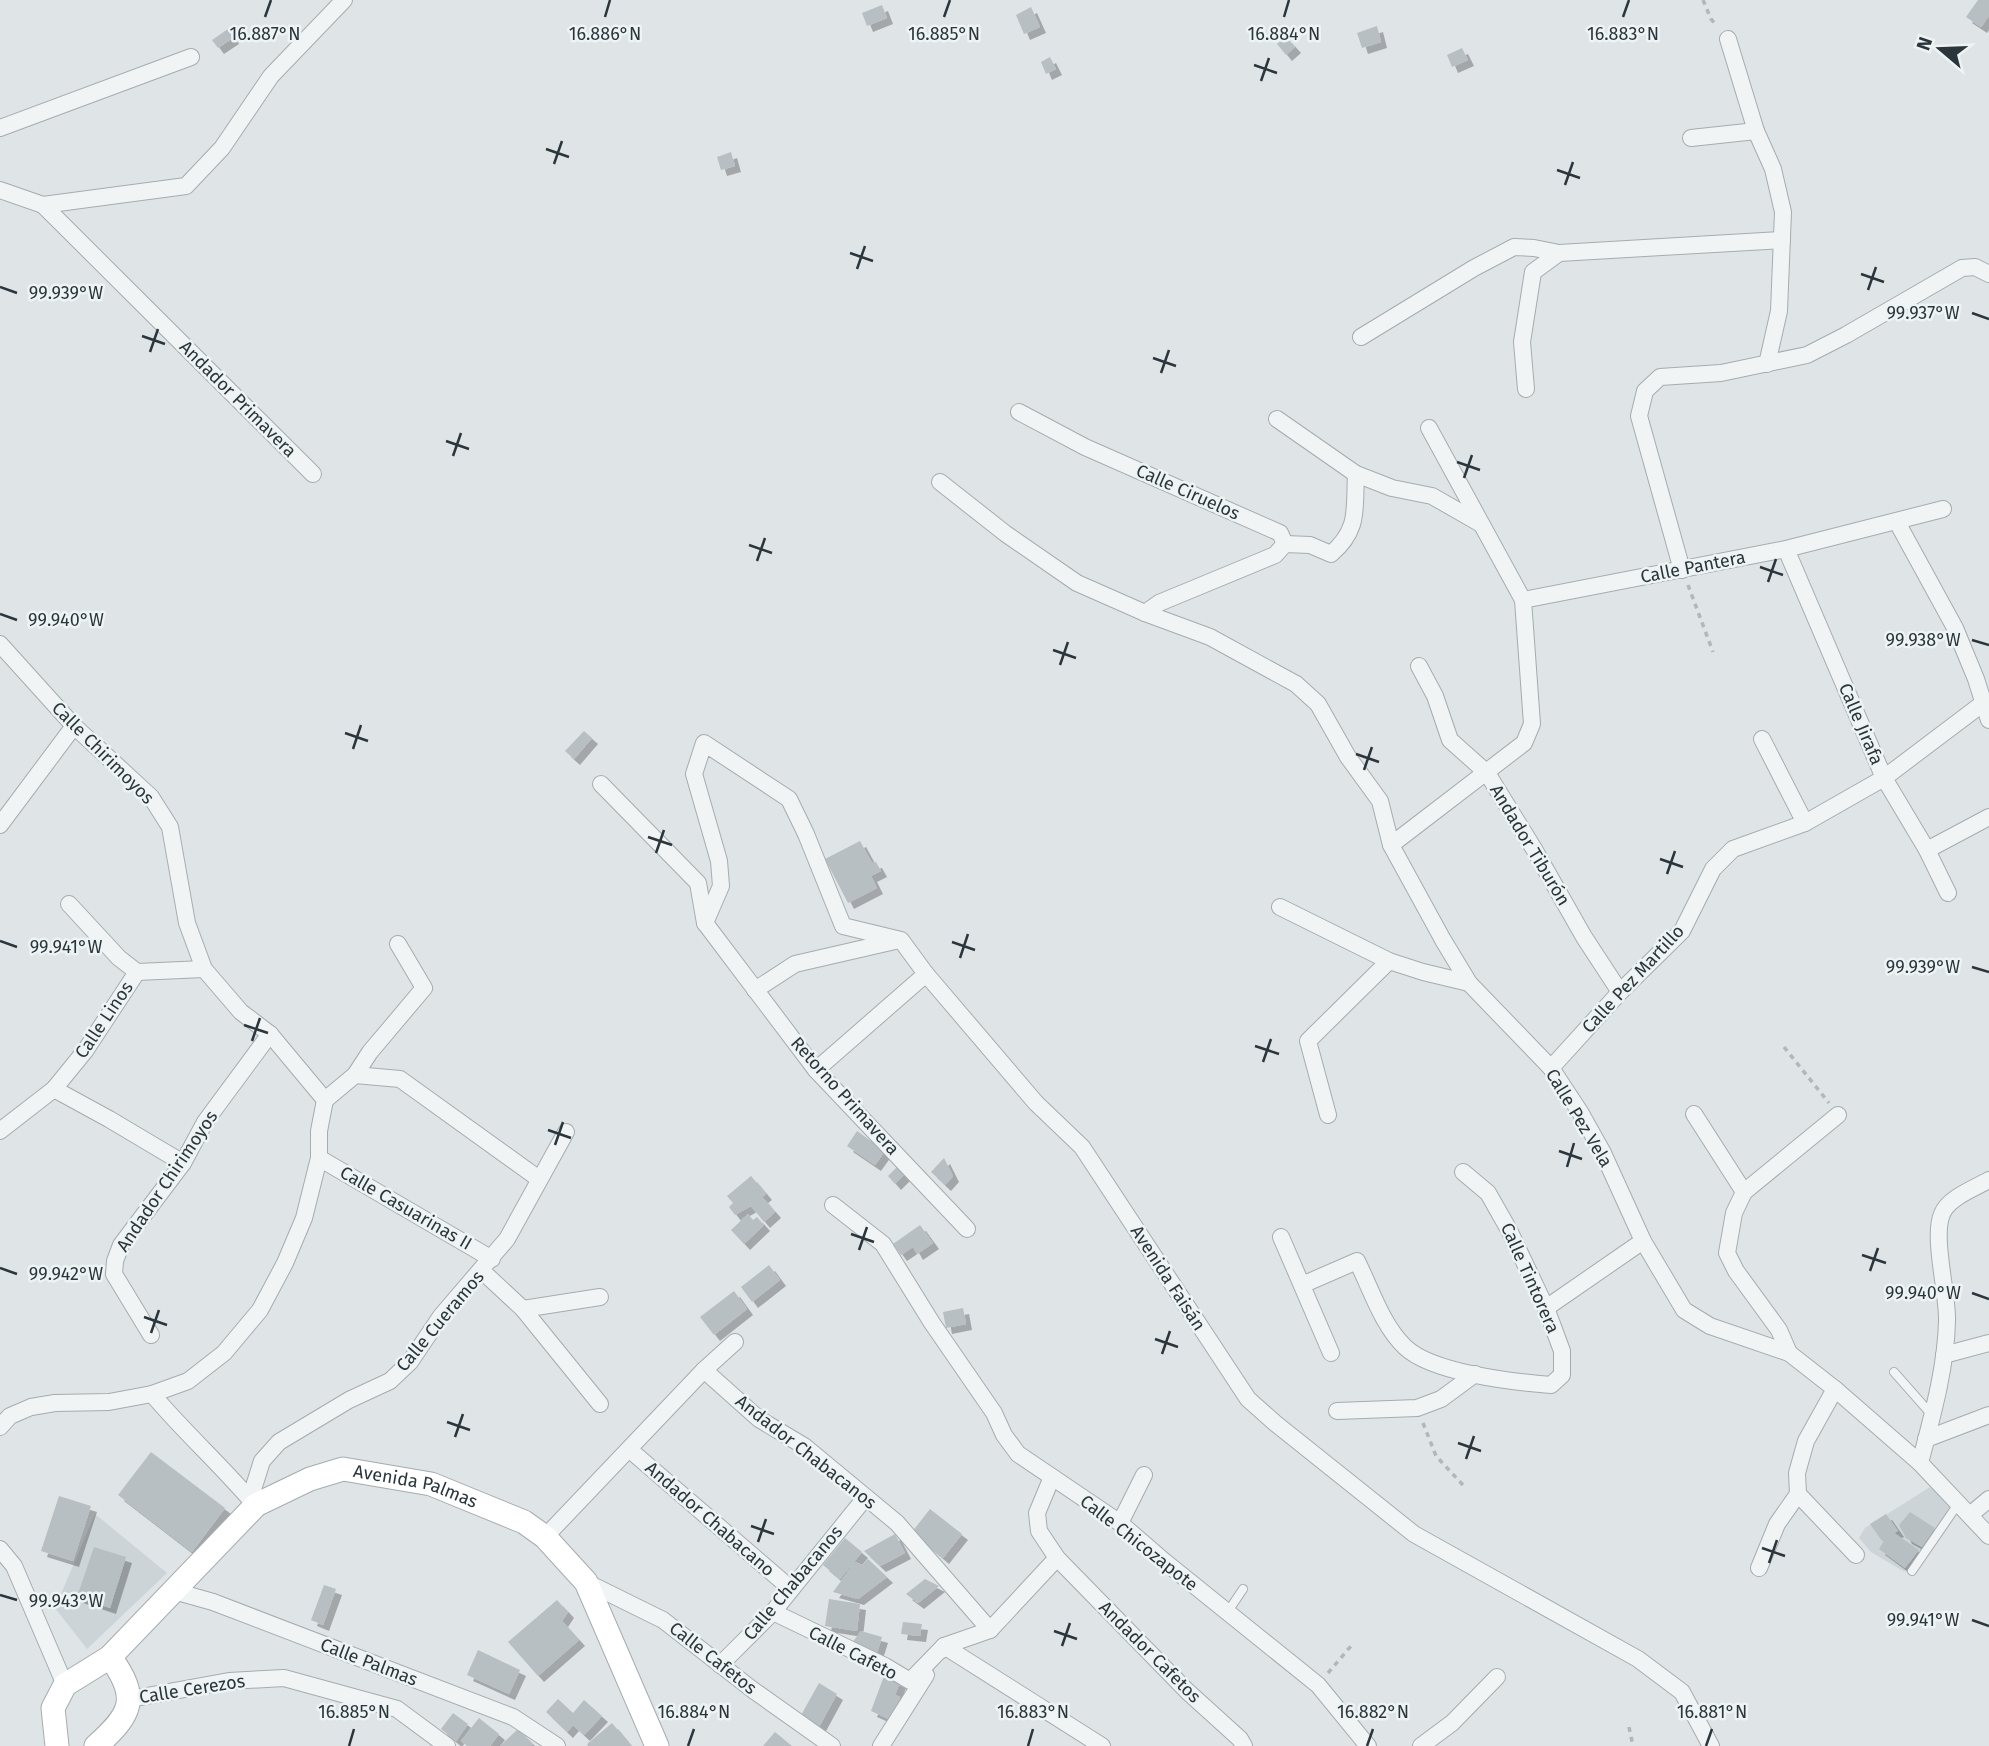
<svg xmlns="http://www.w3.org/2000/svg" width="1989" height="1746" viewBox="0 0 1989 1746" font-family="'Fira Sans',sans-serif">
<defs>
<filter id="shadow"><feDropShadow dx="6" dy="6" stdDeviation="0" flood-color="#0004"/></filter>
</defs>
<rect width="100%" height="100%" fill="#dfe4e6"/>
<!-- built -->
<g fill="#cdd4d8">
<polygon points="1930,1487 1952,1506 1907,1572 1903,1571 1871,1552 1859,1538 1865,1528"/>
<polygon points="95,1514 167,1573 87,1649 55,1608"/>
</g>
<!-- building -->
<g fill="#b7bfc3" filter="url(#shadow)">
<polygon points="1978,0 1989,0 1989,16 1981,27 1966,17"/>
<polygon points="882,5 887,18 867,26 862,13"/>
<polygon points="1031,7 1040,27 1024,34 1016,15"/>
<polygon points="1377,26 1381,42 1362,48 1357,33"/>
<polygon points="228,29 233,38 218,48 212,40"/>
<polygon points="1286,37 1295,47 1286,55 1277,44"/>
<polygon points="1462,48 1468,60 1452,67 1447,55"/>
<polygon points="1050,57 1056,69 1046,74 1041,62"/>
<polygon points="731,152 735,166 721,170 717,157"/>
<polygon points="584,731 592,738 574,759 565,751"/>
<polygon points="860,841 872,863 876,862 881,871 871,876 877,888 848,903 825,859"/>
<polygon points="857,1131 885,1151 875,1165 847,1146"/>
<polygon points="944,1158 953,1176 945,1185 931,1172"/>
<polygon points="897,1167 905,1174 895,1184 888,1176"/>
<polygon points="751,1176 766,1194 762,1197 775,1212 764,1222 751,1206 735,1215 729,1207 733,1203 727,1196"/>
<polygon points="748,1214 753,1220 757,1217 764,1225 744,1244 731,1230"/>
<polygon points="920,1225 933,1243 917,1254 913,1247 901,1255 893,1244"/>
<polygon points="769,1265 780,1280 752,1302 741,1287"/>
<polygon points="734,1291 747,1309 714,1335 700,1317"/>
<polygon points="963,1308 966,1324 946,1328 943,1312"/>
<polygon points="151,1452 225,1508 192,1552 118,1495"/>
<polygon points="59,1496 91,1506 73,1561 41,1551"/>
<polygon points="930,1509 962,1534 943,1558 912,1532"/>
<polygon points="1910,1512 1935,1528 1922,1547 1906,1538 1899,1525"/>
<polygon points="1886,1514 1898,1531 1894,1533 1919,1550 1905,1568 1879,1549 1885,1539 1882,1541 1870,1524"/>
<polygon points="895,1534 905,1553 880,1566 864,1551"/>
<polygon points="845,1538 862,1552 840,1579 823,1565"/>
<polygon points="94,1547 126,1557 110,1608 77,1597"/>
<polygon points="868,1559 887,1577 858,1599 833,1592 855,1562 862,1565"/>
<polygon points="925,1579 939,1586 918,1603 906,1594"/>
<polygon points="324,1585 336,1589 323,1625 311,1620"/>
<polygon points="829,1599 860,1604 857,1631 825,1626"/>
<polygon points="557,1600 568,1612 562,1621 579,1640 538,1676 508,1642"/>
<polygon points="903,1622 922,1624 920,1636 901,1634"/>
<polygon points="861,1631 882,1637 876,1656 848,1648"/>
<polygon points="478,1650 520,1670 509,1694 467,1675"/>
<polygon points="884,1676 900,1682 895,1695 900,1697 891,1720 871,1711"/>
<polygon points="819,1683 837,1694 819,1727 800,1717"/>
<polygon points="558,1699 573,1713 584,1700 602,1716 584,1735 573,1725 567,1732 546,1712"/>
<polygon points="453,1713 468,1724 456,1741 441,1729"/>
<polygon points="479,1718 499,1734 490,1746 467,1746 461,1741"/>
<polygon points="612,1723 631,1746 588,1746 587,1744"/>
<polygon points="518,1729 533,1744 530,1746 500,1746"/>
<polygon points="775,1732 792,1746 763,1746"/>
</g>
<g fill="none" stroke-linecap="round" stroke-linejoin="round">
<!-- service casing -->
<g stroke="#a5acb0" stroke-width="10">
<g id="service">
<polyline points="1894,1372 1931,1414"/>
<polyline points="1912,1571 1958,1504"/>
<polyline points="1227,1613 1243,1589"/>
</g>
</g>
<!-- minor casing -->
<g stroke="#a5acb0" stroke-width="18">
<g id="minor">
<polyline points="1728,39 1756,131 1773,169 1783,212 1779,311 1767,364"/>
<polyline points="0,128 191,57"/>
<polyline points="1691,138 1756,131"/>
<polyline points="0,190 43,205 186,186 222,148 271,76 344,0"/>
<polyline points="43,205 313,474"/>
<polyline points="1361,337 1474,268 1514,247 1534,248 1559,253"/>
<polyline points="1526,389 1522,342 1533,272 1559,253 1782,240"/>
<polyline points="1019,412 1085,447 1280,533 1285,544"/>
<polyline points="1277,419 1356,474 1392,488 1432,496 1481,524"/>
<polyline points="940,482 1006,534 1077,583 1145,613 1210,637 1296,684 1318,704 1348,757 1380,801 1391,845 1443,940 1469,983 1551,1068 1580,1112 1603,1153 1643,1241 1684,1310 1710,1326 1789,1353 1835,1389 1920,1463 1989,1536"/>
<polyline points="1897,522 1955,628 1976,679 1989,720"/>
<polyline points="1786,549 1884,778 1927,850 1948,893"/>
<polyline points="1682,570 1639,416 1645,391 1660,377 1721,373 1807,355 1846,335 1962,268 1975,267 1989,274"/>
<polyline points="1523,600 1786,549 1943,509"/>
<path d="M1145,613L1159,603L1275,555L1285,544L1310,545L1331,554C1360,529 1354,509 1356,474"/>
<polyline points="0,644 74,726 151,797 170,827 187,923 204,969 241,1012 270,1034 325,1100 319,1131 319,1158 304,1218 285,1263 260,1310 224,1353 188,1381 152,1394 109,1402 55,1403 31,1407 10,1416 0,1427"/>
<polyline points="1419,666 1435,696 1450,740 1487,773 1534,849 1584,937 1620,992"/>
<polyline points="1762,739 1805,823"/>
<polyline points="601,784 698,883 705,923 816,1070 967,1229"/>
<polyline points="0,825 74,726"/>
<polyline points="1391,845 1524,743 1532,724 1523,600 1429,428"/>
<polyline points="1927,850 1989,817"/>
<polyline points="69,904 119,958 137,972"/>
<polyline points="1280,907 1389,961 1423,972 1469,983"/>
<polyline points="705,923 721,886 719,861 694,774 704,743 789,799 806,834 843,926 901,940 926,974 1036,1103 1082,1147 1248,1399 1275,1423 1414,1534 1638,1659 1682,1692 1711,1746"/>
<polyline points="137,972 204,969"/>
<polyline points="755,990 795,964 895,941"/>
<polyline points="1551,1068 1620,992 1682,931 1713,869 1733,849 1805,823 1884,778 1982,704"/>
<polyline points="816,1070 926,974"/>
<polyline points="355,1075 400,1079 539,1179"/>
<polyline points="54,1089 109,1119 183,1163"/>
<polyline points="325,1100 355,1075 370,1052 424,988 398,944"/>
<polyline points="1694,1114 1744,1192"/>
<polyline points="1328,1115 1308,1041 1389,961"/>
<polyline points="0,1131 54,1089 85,1051 137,972"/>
<polyline points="319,1158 492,1259"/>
<polyline points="833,1205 883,1244 932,1323 994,1413 1004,1435 1018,1454 1120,1523 1164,1561 1318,1685 1368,1746"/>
<polyline points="1281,1237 1331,1353"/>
<polyline points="482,1271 523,1309 600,1404"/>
<path d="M1302,1285L1357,1261C1371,1289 1382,1325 1405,1347C1432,1373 1513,1382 1551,1385L1562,1375V1351L1546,1308L1509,1230L1488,1193L1463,1172"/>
<polyline points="1546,1308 1643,1241"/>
<polyline points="523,1309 600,1297"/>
<polyline points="151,1335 114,1274 115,1261 121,1245 183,1163 205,1122 270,1034"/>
<polyline points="1789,1353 1779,1330 1736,1271 1727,1253 1734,1213 1744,1192 1838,1115"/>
<polyline points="1944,1355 1989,1343"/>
<polyline points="704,1370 759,1419 804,1446 897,1523 990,1630"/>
<path d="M152,1394C185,1433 222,1466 255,1505"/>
<polyline points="1337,1411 1417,1408 1441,1399 1475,1374"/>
<polyline points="1926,1439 1989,1415"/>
<polyline points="630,1450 790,1588"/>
<path d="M1920,1463C1932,1417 1946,1368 1947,1321C1948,1294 1932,1237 1942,1214C1948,1198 1975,1188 1989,1180"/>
<polyline points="1052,1477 1037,1513 1039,1531 1057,1558 1187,1691 1240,1739 1244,1746"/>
<polyline points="1798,1494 1856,1555"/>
<polyline points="250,1499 262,1461 279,1442 349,1400 390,1381 410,1362 441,1316 507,1239 566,1132"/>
<polyline points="1970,1515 1989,1499"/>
<polyline points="1120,1523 1144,1475"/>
<polyline points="545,1537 704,1370 735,1342"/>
<polyline points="0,1549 14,1566 65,1685"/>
<polyline points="1759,1568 1777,1524 1798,1494 1797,1473 1806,1441 1835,1389"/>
<polyline points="586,1582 663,1620 753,1690 832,1746"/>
<polyline points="174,1591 213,1602 513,1717 557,1746"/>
<polyline points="773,1612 885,1666 910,1681 944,1646 1102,1746"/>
<polyline points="942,1650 944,1646 990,1630 1057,1558"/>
<polyline points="720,1665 773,1612 865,1498"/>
<polyline points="130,1699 229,1681 284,1678 397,1709 447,1746"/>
<polyline points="881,1746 926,1675"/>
<polyline points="1421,1746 1452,1723 1497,1677"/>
</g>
</g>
<!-- secondary casing -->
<g stroke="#a5acb0" stroke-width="25">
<g id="secondary">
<path id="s1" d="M57,1746L53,1708L65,1685L110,1657L256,1505L310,1479L343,1469L431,1484L524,1522L545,1537L586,1582L657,1746"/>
<path d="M96,1746C132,1714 140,1698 110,1657"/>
</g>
</g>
<!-- path -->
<g stroke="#b1b7ba" stroke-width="3.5" stroke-dasharray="5 5" stroke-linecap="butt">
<polyline points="1703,0 1711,19 1717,26"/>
<polyline points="1688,585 1713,652"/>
<polyline points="1784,1047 1829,1103"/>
<polyline points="1423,1423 1436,1456 1463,1485"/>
<polyline points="1328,1673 1351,1646"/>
<polyline points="1629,1727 1633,1746"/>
</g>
<!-- service -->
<use href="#service" stroke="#f1f4f5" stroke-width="8"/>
<!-- minor -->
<use href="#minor" stroke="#f1f4f5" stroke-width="16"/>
<!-- secondary -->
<use href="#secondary" stroke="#fff" stroke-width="23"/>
</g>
<!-- ticks -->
<path fill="none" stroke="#2a363c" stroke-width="2.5" d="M265,17L271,0M605,17L610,0M944,17L950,0M1284,17L1289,0M1623,17L1629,0M1254,65L1277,73M1261,81L1269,58M546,149L569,157M554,164L562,141M1557,170L1580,178M1565,185L1573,162M850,253L873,261M857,269L865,246M1861,274L1884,282M0,287L17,293M1868,290L1876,267M1972,313L1989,319M142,336L165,344M150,352L158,329M1153,358L1176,366M1161,373L1169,350M446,441L469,449M453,456L461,433M1457,462L1480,470M1464,478L1472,455M749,545L772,553M757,561L765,538M1760,567L1783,575M1768,582L1776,559M0,614L17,620M1972,640L1989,645M1053,650L1076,658M1060,665L1068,642M345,733L368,741M353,749L361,725M1356,754L1379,762M1364,770L1372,747M648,837L672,845M656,853L664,830M1660,859L1683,867M1667,874L1675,851M0,941L17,947M952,942L975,950M960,958L968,934M1972,967L1989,972M244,1025L268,1033M252,1041L260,1018M1255,1046L1279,1054M1263,1062L1271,1039M548,1130L571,1138M555,1145L563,1122M1559,1151L1582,1159M1567,1167L1574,1143M851,1234L874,1242M859,1250L867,1227M1862,1255L1886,1263M0,1268L17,1274M1870,1271L1878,1248M1972,1293L1989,1299M144,1317L167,1325M151,1333L159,1310M1155,1339L1178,1347M1162,1354L1170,1331M447,1422L470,1430M455,1437L463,1414M1458,1443L1481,1451M1466,1459L1474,1436M751,1526L774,1534M758,1542L766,1519M1762,1548L1785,1556M1769,1563L1777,1540M0,1595L17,1600M1972,1620L1989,1626M1054,1631L1077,1639M1062,1646L1070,1623M349,1746L354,1729M688,1746L694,1729M1028,1746L1033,1729M1367,1746L1373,1729M1706,1746L1712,1729"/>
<g text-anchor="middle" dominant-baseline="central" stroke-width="5" stroke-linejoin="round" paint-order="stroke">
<!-- street labels -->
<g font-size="18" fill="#2a363c" stroke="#eef3f4">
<text transform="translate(238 399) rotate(45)">Andador Primavera</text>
<text transform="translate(1188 492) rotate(24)">Calle Ciruelos</text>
<text transform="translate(1693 567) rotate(-11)">Calle Pantera</text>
<text transform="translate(1861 724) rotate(67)">Calle Jirafa</text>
<text transform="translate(103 753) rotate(45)">Calle Chirimoyos</text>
<text transform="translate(1530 845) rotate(59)">Andador Tiburón</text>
<text transform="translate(1633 979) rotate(-47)">Calle Pez Martillo</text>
<text transform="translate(104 1020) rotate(-56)">Calle Linos</text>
<text transform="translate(845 1096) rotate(48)">Retorno Primavera</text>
<text transform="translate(1579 1118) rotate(59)">Calle Pez Vela</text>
<text transform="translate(167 1181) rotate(-56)">Andador Chirimoyos</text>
<text transform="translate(406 1208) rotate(30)">Calle Casuarinas II</text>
<text transform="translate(1168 1278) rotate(57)">Avenida Faisán</text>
<text transform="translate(1530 1278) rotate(66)">Calle Tintorera</text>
<text transform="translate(440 1321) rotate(-50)">Calle Cueramos</text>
<text transform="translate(806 1452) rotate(38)">Andador Chabacanos</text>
<text stroke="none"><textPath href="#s1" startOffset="497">Avenida Palmas</textPath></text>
<text transform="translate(710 1519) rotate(41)">Andador Chabacano</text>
<text transform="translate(1139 1543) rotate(38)">Calle Chicozapote</text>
<text transform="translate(793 1583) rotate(-50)">Calle Chabacanos</text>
<text transform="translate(1150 1652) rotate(45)">Andador Cafetos</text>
<text transform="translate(853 1653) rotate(27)">Calle Cafeto</text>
<text transform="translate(713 1658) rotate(38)">Calle Cafetos</text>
<text transform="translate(369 1662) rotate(21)">Calle Palmas</text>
<text transform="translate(192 1689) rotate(-9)">Calle Cerezos</text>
</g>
</g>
<g font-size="18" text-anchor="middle" fill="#2a363c" stroke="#eef3f4" stroke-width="5" stroke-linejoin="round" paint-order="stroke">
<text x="265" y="40">16.887°N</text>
<text x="605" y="40">16.886°N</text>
<text x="944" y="40">16.885°N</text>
<text x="1284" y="40">16.884°N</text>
<text x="1623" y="40">16.883°N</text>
<text x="66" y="299">99.939°W</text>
<text x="1923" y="319">99.937°W</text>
<text x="66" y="626">99.940°W</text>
<text x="1923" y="646">99.938°W</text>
<text x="66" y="953">99.941°W</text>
<text x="1923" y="973">99.939°W</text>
<text x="66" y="1280">99.942°W</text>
<text x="1923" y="1299">99.940°W</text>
<text x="66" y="1607">99.943°W</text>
<text x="1923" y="1626">99.941°W</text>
<text x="354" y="1718">16.885°N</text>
<text x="694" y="1718">16.884°N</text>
<text x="1033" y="1718">16.883°N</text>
<text x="1373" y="1718">16.882°N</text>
<text x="1712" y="1718">16.881°N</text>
</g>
<!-- north arrow -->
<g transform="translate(1940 49) rotate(289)" stroke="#eef3f4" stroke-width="5" paint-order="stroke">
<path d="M0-5L12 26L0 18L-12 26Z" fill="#2a363c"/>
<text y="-10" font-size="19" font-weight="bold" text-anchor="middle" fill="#2a363c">N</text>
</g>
</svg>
